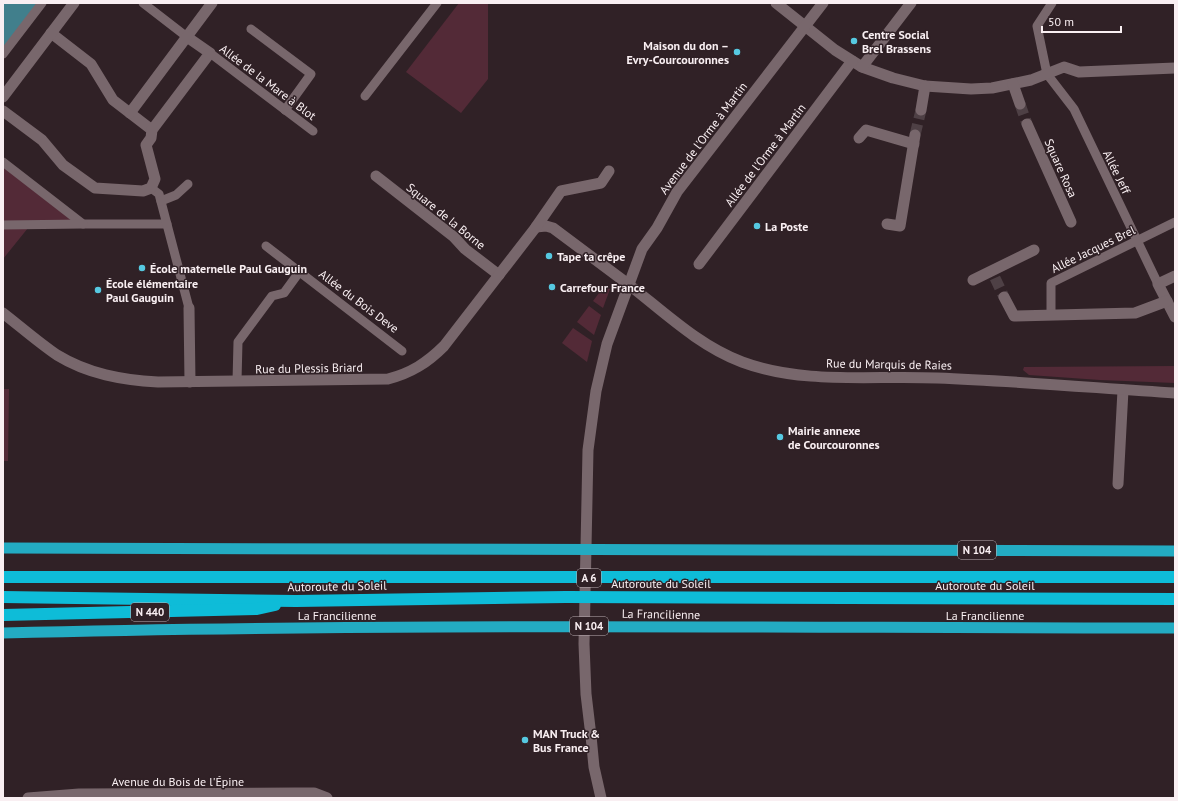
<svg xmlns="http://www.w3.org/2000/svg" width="1178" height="801" viewBox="0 0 1178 801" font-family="'PT Sans',sans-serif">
<rect width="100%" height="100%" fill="#302126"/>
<!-- green -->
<g fill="#532a37">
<polygon points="459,3 488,3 488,79 461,113 406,72"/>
<polygon points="3,167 82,228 28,228 3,259"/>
<polygon points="605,285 610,289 603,308 593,301"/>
<polygon points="589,306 601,315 594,335 577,322"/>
<polygon points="573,328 592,341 587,362 562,343"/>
<polygon points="1175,366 1175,383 1100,380 1029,375 1023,370 1024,367"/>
<polygon points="3,389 9,389 8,461 3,461"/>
</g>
<!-- water -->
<polygon fill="#417f8c" stroke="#78a1ab" points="3,3 38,3 3,49"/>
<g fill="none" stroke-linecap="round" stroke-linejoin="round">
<!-- minor-tunnel -->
<g stroke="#4e4045" stroke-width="11" stroke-dasharray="11 5.5" stroke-linecap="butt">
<polyline points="1020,104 1027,124"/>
<polyline points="915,135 921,110"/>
<polyline points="995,278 1004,297"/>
</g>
<!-- pedestrian -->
<g stroke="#78676c" stroke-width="9">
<polyline points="143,3 187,37"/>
<polyline points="1052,3 1037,26 1047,74 1074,109 1158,284"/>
<polyline points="251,29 311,74 285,110"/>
<polyline points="210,53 313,131"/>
<polyline points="3,54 42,3"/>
<polyline points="365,96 437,3"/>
<polyline points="3,162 83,224 167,224"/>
<polyline points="151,188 159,194 189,308"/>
<polyline points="161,201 176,195 188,184"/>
<polyline points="3,225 83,224"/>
<polyline points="266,246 402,351"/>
<polyline points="1051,315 1051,283 1175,222"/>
<polyline points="237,381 238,342 272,296 284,293 300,271"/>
</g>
<!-- minor -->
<g stroke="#78676c" stroke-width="11">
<polyline points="776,3 835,50 862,67 893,78 925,86 971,89 992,88 1031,80 1064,67 1079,72 1175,68"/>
<polyline points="51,33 91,64 113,100 152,130"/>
<polyline points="862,67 911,3"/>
<polyline points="1013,84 1020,104"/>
<polyline points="3,97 74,3"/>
<polyline points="921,110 925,86"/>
<polyline points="3,111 42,140 63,165 95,188 143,191 151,188 155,179 146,145 151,138 152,130 210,53 187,37"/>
<polyline points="130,113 212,3"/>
<polyline points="1027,124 1071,222"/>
<polyline points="859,138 866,130 914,144"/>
<polyline points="376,176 454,237 465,249 499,275"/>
<polyline points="887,224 900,226 915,135"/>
<polyline points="536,227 546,226 553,228 628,284"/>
<polyline points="699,264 852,61"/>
<polyline points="1175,276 1158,284 1175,317"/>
<polyline points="973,280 1034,250"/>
<polyline points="1004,297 1014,316 1135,313 1167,301"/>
<polyline points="189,308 190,382"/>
<path d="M3,313C21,327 38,342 57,355C88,374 122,380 158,382L388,379C411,373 427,363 444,346L536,227L561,191L601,183L609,171"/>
<polyline points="1118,484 1123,390"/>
<polyline points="28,798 79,794 295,793 314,793 327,798"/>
</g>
<!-- secondary -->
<g stroke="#78676c" stroke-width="11">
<path d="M628,284C664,312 699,346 742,362C804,385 873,375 937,378C1016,381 1096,388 1175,393"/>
<polyline points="601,798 594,767 591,736 586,694 584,644 588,450 596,391 607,344 642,249 657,228 677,192 823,3"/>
</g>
<!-- trunk -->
<g stroke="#23abc2" stroke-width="11">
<polyline points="3,548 1175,551"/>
<path d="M3,633C394,623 784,628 1175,628"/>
</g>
<!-- motorway -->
<g stroke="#0ebcd8" stroke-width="12">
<polyline points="3,577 1175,577"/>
<polyline points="3,597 296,601 566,597 1175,599"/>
<polyline points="3,615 257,609 275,605"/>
</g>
</g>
<!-- markers -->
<g fill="#56c9e1" stroke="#302126" stroke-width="1.5">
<circle cx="854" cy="41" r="4"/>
<circle cx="737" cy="52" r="4"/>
<circle cx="757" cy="226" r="4"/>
<circle cx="549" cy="256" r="4"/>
<circle cx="142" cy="268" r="4"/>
<circle cx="552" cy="287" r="4"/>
<circle cx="98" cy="290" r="4"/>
<circle cx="780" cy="437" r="4"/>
<circle cx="525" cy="740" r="4"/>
</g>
<g text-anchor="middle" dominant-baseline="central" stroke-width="3" stroke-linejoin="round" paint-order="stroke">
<!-- shield labels -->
<g fill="#302126" stroke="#bdb1b5" stroke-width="1">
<rect x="958" y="541" width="38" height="18" rx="3"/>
<rect x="577" y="569" width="24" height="18" rx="3"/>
<rect x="131" y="603" width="38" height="18" rx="3"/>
<rect x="570" y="617" width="38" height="18" rx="3"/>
</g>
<g font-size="11" font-weight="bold" fill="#f9eff2">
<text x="977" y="550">N 104</text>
<text x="589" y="578">A 6</text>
<text x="150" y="612">N 440</text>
<text x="589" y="626">N 104</text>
</g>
<!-- poi labels -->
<g font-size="12" font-weight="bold" fill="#f9eff2" stroke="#302126" text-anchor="start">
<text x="862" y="34">Centre Social<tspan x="862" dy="14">Brel Brassens</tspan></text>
<text x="729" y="45" text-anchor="end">Maison du don –<tspan x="729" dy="14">Evry-Courcouronnes</tspan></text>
<text x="765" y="226">La Poste</text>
<text x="557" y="256">Tape ta crêpe</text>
<text x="150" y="268">École maternelle Paul Gauguin</text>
<text x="106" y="283">École élémentaire<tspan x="106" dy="14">Paul Gauguin</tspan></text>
<text x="560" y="287">Carrefour France</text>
<text x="788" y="430">Mairie annexe<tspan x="788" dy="14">de Courcouronnes</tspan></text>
<text x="533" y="733">MAN Truck &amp;<tspan x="533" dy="14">Bus France</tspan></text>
</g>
<!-- street labels -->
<g font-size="12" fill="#f9eff2" stroke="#302126">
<text transform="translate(268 82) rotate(37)">Allée de la Mare à Blot</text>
<text transform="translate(703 138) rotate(-53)">Avenue de l'Orme à Martin</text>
<text transform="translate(765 155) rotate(-53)">Allée de l'Orme à Martin</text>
<text transform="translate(1061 168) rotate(66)">Square Rosa</text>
<text transform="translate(1117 172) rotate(64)">Allée Jeff</text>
<text transform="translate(446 216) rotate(39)">Square de la Borne</text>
<text transform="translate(1093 249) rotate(-26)">Allée Jacques Brel</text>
<text transform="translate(359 301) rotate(37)">Allée du Bois Deve</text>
<text transform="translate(889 364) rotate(1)">Rue du Marquis de Raies</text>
<text transform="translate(309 368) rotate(-1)">Rue du Plessis Briard</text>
<text x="661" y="583">Autoroute du Soleil</text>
<text x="985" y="585">Autoroute du Soleil</text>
<text transform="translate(337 586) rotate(-1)">Autoroute du Soleil</text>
<text transform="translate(661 614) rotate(1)">La Francilienne</text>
<text x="337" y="615">La Francilienne</text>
<text x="985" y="615">La Francilienne</text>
<text x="178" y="781">Avenue du Bois de l'Épine</text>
</g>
</g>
<!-- border -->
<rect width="1178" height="801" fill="none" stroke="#f9eff2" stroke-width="8"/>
<!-- scale -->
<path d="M1042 26v6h79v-6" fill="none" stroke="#f9eff2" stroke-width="2"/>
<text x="1048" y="26" font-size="12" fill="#f9eff2" stroke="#302126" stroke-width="3" paint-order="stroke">50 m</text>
</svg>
